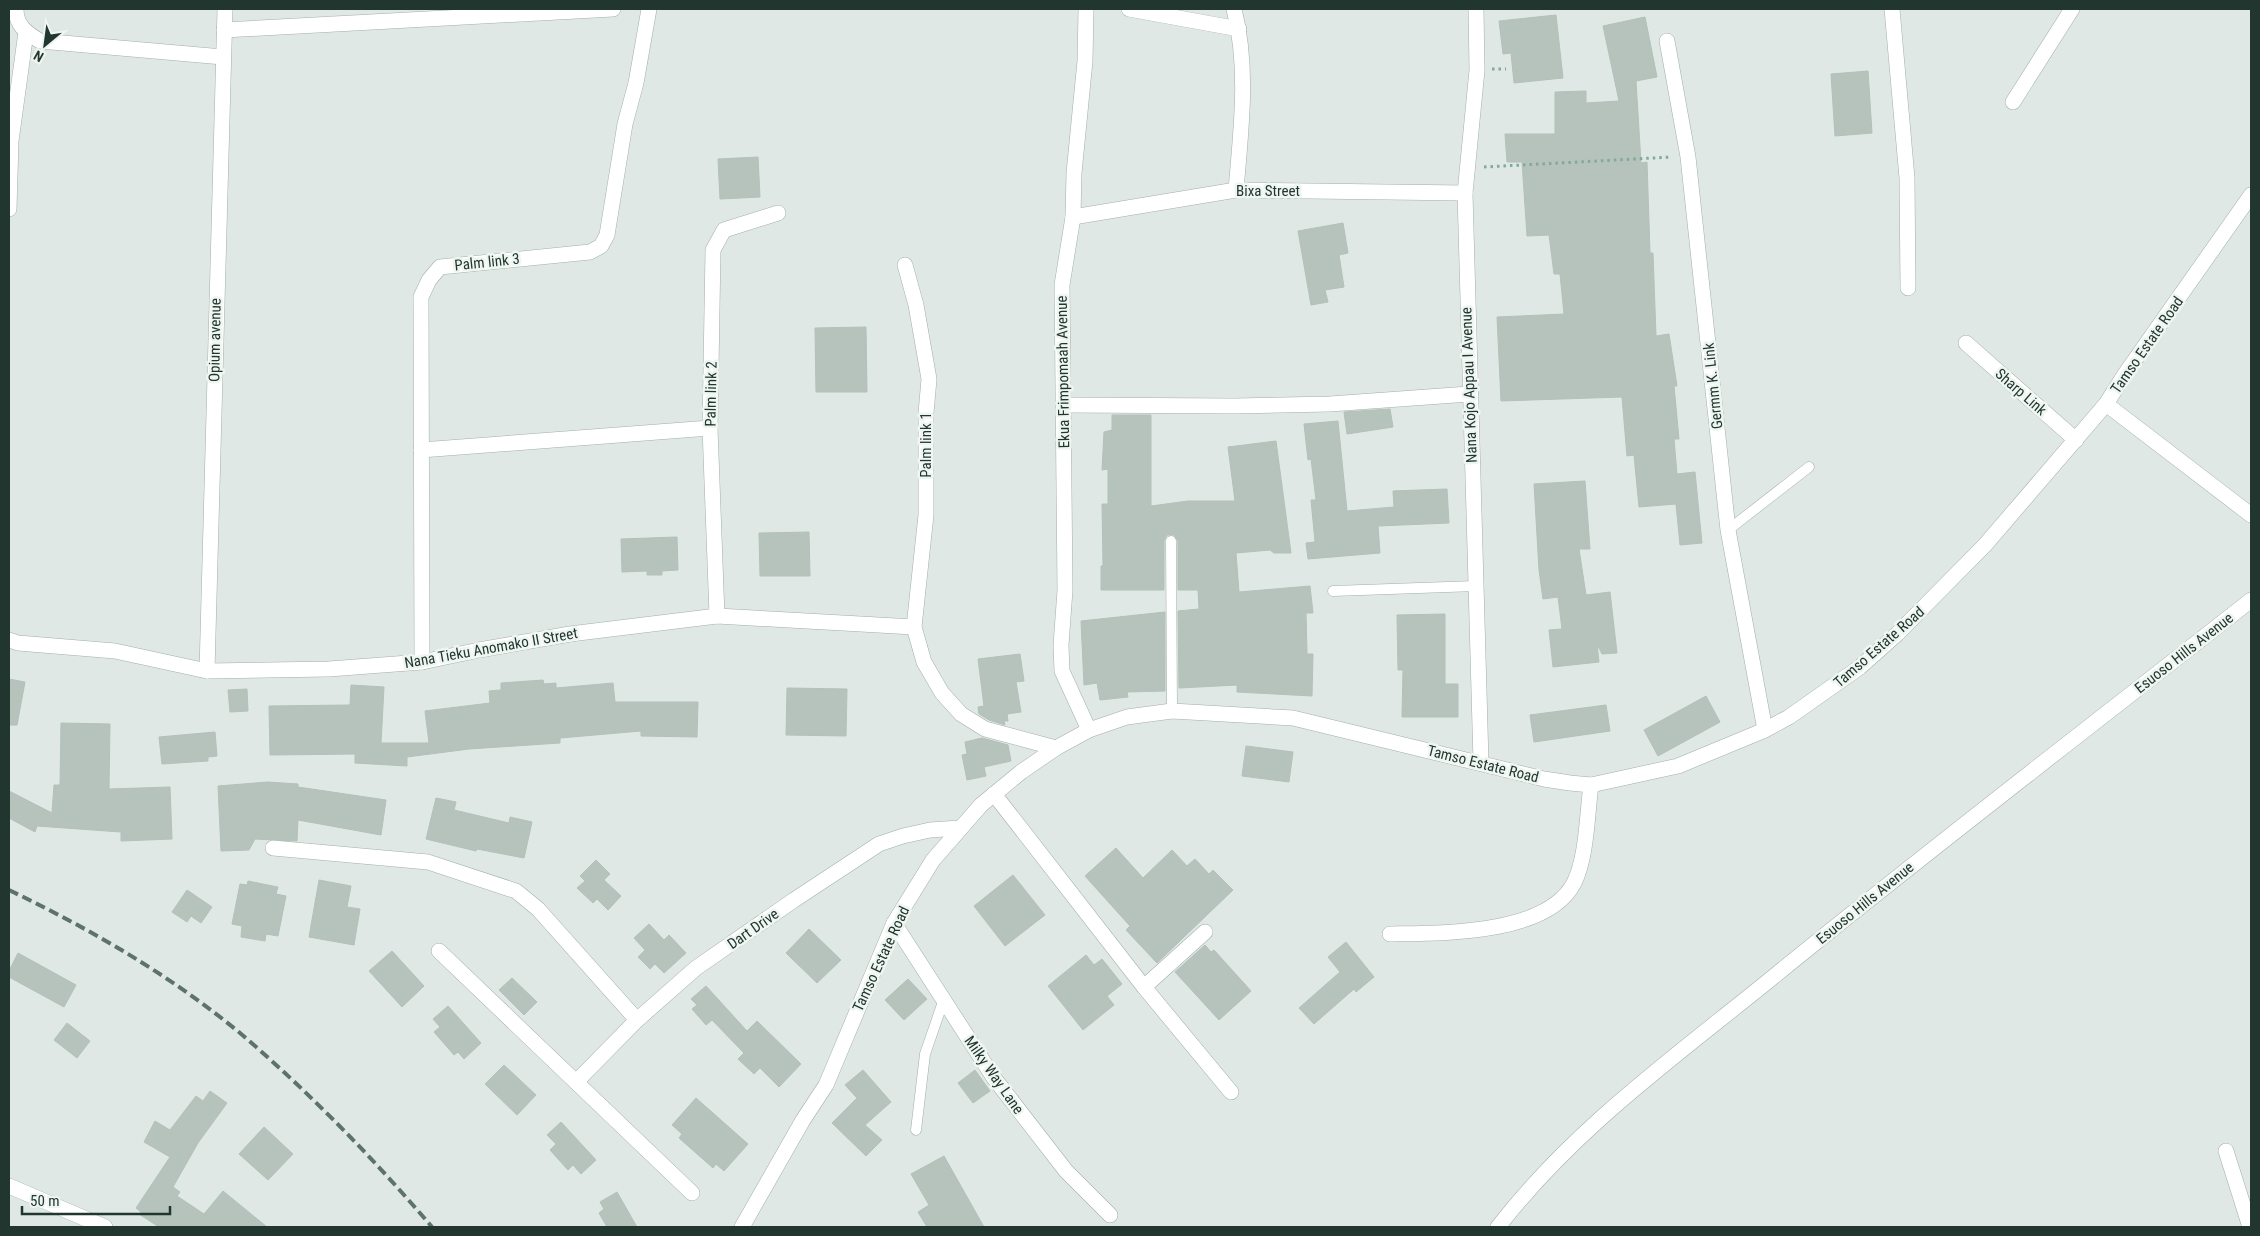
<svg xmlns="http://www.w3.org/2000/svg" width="2260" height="1236" viewBox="0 0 2260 1236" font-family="'Roboto Condensed',sans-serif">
<rect width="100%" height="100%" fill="#dfe8e4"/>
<!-- building -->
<g fill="#b5c3bc" stroke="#b2c1ba">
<polygon points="1556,15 1563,78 1514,83 1511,53 1503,54 1499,21"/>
<polygon points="1645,17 1657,77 1636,81 1641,163 1647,162 1650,253 1653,253 1656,336 1669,334 1677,386 1674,386 1679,439 1674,439 1677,474 1695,472 1702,543 1680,545 1676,504 1639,507 1634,455 1627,456 1622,397 1501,401 1497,317 1564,314 1560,274 1554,274 1549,235 1527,236 1522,162 1507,162 1505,134 1555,134 1555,92 1586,91 1586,103 1619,101 1603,26"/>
<polygon points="1868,71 1872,133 1835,136 1831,74"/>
<polygon points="758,157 760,197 720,199 718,159"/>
<polygon points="1343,223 1348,253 1339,255 1344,287 1325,290 1328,302 1311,305 1298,231"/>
<polygon points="866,327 867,392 816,392 815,328"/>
<polygon points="1390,409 1393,427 1347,434 1344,412"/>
<polygon points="1112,415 1151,415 1151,506 1188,501 1235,501 1228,447 1276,441 1291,553 1274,553 1270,550 1236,553 1239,592 1310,586 1313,613 1306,613 1307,654 1313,654 1312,696 1237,692 1237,685 1179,688 1178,611 1199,609 1198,590 1178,590 1178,541 1174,535 1167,535 1164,541 1164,590 1101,590 1101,566 1103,566 1102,504 1108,504 1108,469 1102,470 1104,432 1112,430"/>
<polygon points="1338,421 1347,511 1394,507 1393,491 1447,489 1449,523 1378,526 1380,553 1308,559 1306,543 1315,542 1311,500 1316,500 1311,459 1308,460 1304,424"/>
<polygon points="1585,481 1590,549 1579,549 1586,595 1610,592 1617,653 1602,654 1597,644 1599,662 1553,667 1549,630 1562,629 1558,597 1543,599 1539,570 1534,484"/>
<polygon points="809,532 810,576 760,576 759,533"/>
<polygon points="677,537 678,570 662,571 662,575 647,575 647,571 622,572 621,539"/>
<polygon points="1165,612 1165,691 1127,692 1128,697 1100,700 1097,683 1084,685 1081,621"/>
<polygon points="1445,614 1445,684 1458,684 1458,717 1402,717 1403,670 1398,670 1397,615"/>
<polygon points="1020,654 1024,681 1016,682 1021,712 1007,714 1008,721 1004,721 1005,725 989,720 979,714 978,707 984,706 978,659"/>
<polygon points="9,679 25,682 17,725 9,725"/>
<polygon points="543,680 544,684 556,683 556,688 613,683 615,702 698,702 697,737 641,736 641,731 560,738 560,743 469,749 407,757 407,766 355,763 355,754 270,755 269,706 350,705 351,685 384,687 381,743 429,743 425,711 490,703 489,691 501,690 501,683"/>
<polygon points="787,688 847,689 846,736 786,735"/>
<polygon points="247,689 248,711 230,712 228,690"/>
<polygon points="1706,696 1720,722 1658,756 1644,730"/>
<polygon points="1606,705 1610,731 1534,742 1530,715"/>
<polygon points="61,723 110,724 109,789 170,787 172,839 121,841 121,832 37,826 35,832 9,818 9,791 52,813 54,785 60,785"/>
<polygon points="215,732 217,756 208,757 208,761 162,764 159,737"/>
<polygon points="982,738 1008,745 1011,761 984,767 986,776 967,780 962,755 967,754 965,742"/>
<polygon points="1246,746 1293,752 1289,782 1242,776"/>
<polygon points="268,782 298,784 298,787 386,800 381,835 298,820 297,841 255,839 249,850 221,851 218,786"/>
<polygon points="436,798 456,802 454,810 509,823 510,817 532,822 524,858 477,849 476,851 426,839"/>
<polygon points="1116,848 1143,878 1172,850 1187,866 1195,859 1209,874 1213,870 1233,890 1157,963 1126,930 1130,926 1085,876"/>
<polygon points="596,860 610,874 604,880 621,896 608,910 597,899 593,903 577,888 585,881 580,876"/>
<polygon points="1013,875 1045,915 1005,946 974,906"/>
<polygon points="319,880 351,886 347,907 360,909 354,945 309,937"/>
<polygon points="248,881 278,887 276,894 286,896 278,936 266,934 265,941 241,937 242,926 232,924 240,884 247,885"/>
<polygon points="187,890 212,907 201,923 191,916 187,922 172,912"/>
<polygon points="649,924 664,940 669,935 686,953 664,973 655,964 650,969 638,957 645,950 634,938"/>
<polygon points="809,929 841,960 817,983 786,953"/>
<polygon points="1346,942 1374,977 1356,992 1354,989 1314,1024 1299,1008 1340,972 1328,957"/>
<polygon points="1205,945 1211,952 1214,950 1251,991 1219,1020 1175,972"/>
<polygon points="392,951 424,986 402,1007 369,971"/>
<polygon points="18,953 76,985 64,1007 9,977 9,971"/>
<polygon points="1086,955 1094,965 1102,959 1122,984 1107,996 1114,1005 1083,1030 1048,986"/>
<polygon points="512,978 537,1002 524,1015 499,990"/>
<polygon points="908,979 927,999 904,1020 885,1000"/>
<polygon points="706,986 747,1031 757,1021 801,1064 779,1087 760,1068 754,1074 738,1059 744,1053 712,1020 706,1025 692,1009 697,1005 691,999"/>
<polygon points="448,1006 481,1043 464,1059 458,1052 454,1055 434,1032 440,1027 433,1019"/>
<polygon points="67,1023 90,1041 77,1058 54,1040"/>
<polygon points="504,1065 536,1095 517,1115 485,1084"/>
<polygon points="863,1070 891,1102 865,1125 882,1140 866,1156 832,1123 857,1098 845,1085"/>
<polygon points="975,1070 990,1091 973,1103 958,1083"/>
<polygon points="210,1091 227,1103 198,1143 173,1187 180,1192 177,1196 204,1214 223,1191 267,1227 159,1227 139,1214 141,1212 136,1208 170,1157 144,1142 155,1121 170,1130 196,1096 203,1101"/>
<polygon points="696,1098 748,1144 724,1171 716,1164 713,1168 679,1138 682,1134 672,1125"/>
<polygon points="561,1122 596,1160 581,1174 573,1165 568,1170 550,1150 556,1144 547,1135"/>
<polygon points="264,1127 293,1154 268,1180 239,1154"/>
<polygon points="944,1156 984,1227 927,1227 918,1212 929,1205 911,1174"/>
<polygon points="617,1192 637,1227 607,1227 599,1213 604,1209 600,1202"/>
</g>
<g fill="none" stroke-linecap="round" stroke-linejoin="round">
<!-- lane casing -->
<g stroke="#a3afaa" stroke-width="11">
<g id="lane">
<polyline points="1728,530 1809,467"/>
<polyline points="1171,541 1172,711"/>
<polyline points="1333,591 1476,586"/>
<polyline points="916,1130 925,1054 944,999"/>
</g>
</g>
<!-- street casing -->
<g stroke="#a3afaa" stroke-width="16">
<g id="street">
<path d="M16,9C16,25 26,33 40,41L223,57"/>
<polyline points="1086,9 1085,61 1074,173 1073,217 1062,285 1065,590 1061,645 1062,671 1089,730"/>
<polyline points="1129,9 1239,29"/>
<path d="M1234,9C1249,69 1241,129 1236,190"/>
<polyline points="1476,9 1477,70 1465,193 1481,762"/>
<polyline points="1892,9 1907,178 1908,288"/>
<polyline points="224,30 613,9"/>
<polyline points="1667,41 1688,157 1728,530 1765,730"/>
<polyline points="2013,102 2072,9"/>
<polyline points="9,209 11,141 26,32"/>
<polyline points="1073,217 1236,190 1465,193"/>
<polyline points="905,265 916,305 929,379 926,413 926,515 914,627 924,662 942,693 961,714 985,729 1056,748"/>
<polyline points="1966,343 2076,440"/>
<polyline points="2106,404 2251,515"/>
<polyline points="1064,405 1234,406 1330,404 1469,394"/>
<polyline points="421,450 710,428"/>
<polyline points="717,616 710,428 713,250 724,230 778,213"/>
<polyline points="9,640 18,643 115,651 207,671 329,669 422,662 479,650 570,634 717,616 914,627"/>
<polyline points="422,662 421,297 429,280 440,267 590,252 601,246 607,235 625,124 636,83 649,9"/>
<polyline points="207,671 225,9"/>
<polyline points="994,794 1144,987 1231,1092"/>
<polyline points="273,848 428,862 516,891 538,909 637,1020"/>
<polyline points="894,923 994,1078 1066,1171 1110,1215"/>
<path d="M1390,934C1441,933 1547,935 1574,883C1587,857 1587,814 1591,785"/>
<polyline points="439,951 692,1193"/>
<polyline points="1144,987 1205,932"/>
<polyline points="576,1082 637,1020 696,968 794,900 879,844 903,836 930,830 960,828"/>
<polyline points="2226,1151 2250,1227"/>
<polyline points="9,1186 105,1227"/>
<polyline points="742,1227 803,1120 826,1085 894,923 933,860 981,805 1021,772 1056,748 1089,730 1127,717 1172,711 1293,718 1544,779 1570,783 1591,785 1678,766 1765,730 1789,717 1860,667 1897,634 1985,545 2106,404 2125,374 2251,195"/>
<path d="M1498,1227C1573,1130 1672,1059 1767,982C1926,852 2090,727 2251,600"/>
</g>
</g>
<!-- path -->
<g stroke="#82a99b" stroke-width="3" stroke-dasharray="2.5 4" stroke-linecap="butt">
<polyline points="1492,69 1506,69"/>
<polyline points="1484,167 1672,157"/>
</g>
<!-- lane -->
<use href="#lane" stroke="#fff" stroke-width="10"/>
<!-- street -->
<use href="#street" stroke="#fff" stroke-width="15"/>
<!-- rail -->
<path stroke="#5c726b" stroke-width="4" stroke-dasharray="10 5" stroke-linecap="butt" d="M9,890C90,929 170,975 240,1033C309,1092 373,1158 432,1227"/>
</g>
<g text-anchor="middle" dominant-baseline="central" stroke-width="5" stroke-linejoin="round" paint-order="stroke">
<!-- street labels -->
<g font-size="15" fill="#223630" stroke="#eff6f2">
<text x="1268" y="191">Bixa Street</text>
<text transform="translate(487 262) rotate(-6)">Palm link 3</text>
<text transform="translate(215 340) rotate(-89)">Opium avenue</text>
<text transform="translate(2147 345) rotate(-55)">Tamso Estate Road</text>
<text transform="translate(1063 372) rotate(-91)">Ekua Frimpomaah Avenue</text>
<text transform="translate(1469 385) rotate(-92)">Nana Kojo Appau I Avenue</text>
<text transform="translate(1713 386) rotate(-96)">Germm K. Link</text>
<text transform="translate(2021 392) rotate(41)">Sharp Link</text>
<text transform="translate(711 394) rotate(-89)">Palm link 2</text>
<text transform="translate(926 445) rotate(-90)">Palm link 1</text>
<text transform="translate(1879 647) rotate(-41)">Tamso Estate Road</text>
<text transform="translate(491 648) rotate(-10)">Nana Tieku Anomako II Street</text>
<text transform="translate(2184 653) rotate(-38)">Esuoso Hills Avenue</text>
<text transform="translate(1483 764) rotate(14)">Tamso Estate Road</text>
<text transform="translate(1865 903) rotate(-39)">Esuoso Hills Avenue</text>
<text transform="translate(753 929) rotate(-35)">Dart Drive</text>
<text transform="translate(881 959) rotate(-65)">Tamso Estate Road</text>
<text transform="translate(994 1075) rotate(55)">Milky Way Lane</text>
</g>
</g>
<!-- border -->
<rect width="2260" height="1236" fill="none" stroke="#223630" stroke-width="20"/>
<!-- north arrow -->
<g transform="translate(45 45) rotate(209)" stroke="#eff6f2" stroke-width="4" paint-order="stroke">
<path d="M0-4L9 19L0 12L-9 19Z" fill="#223630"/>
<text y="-8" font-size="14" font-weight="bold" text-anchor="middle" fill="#223630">N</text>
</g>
<!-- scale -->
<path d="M22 1206v8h148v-8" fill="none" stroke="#223630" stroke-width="2.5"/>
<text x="30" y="1206" font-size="15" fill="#223630" stroke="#eff6f2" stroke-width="4" paint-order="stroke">50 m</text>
</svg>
